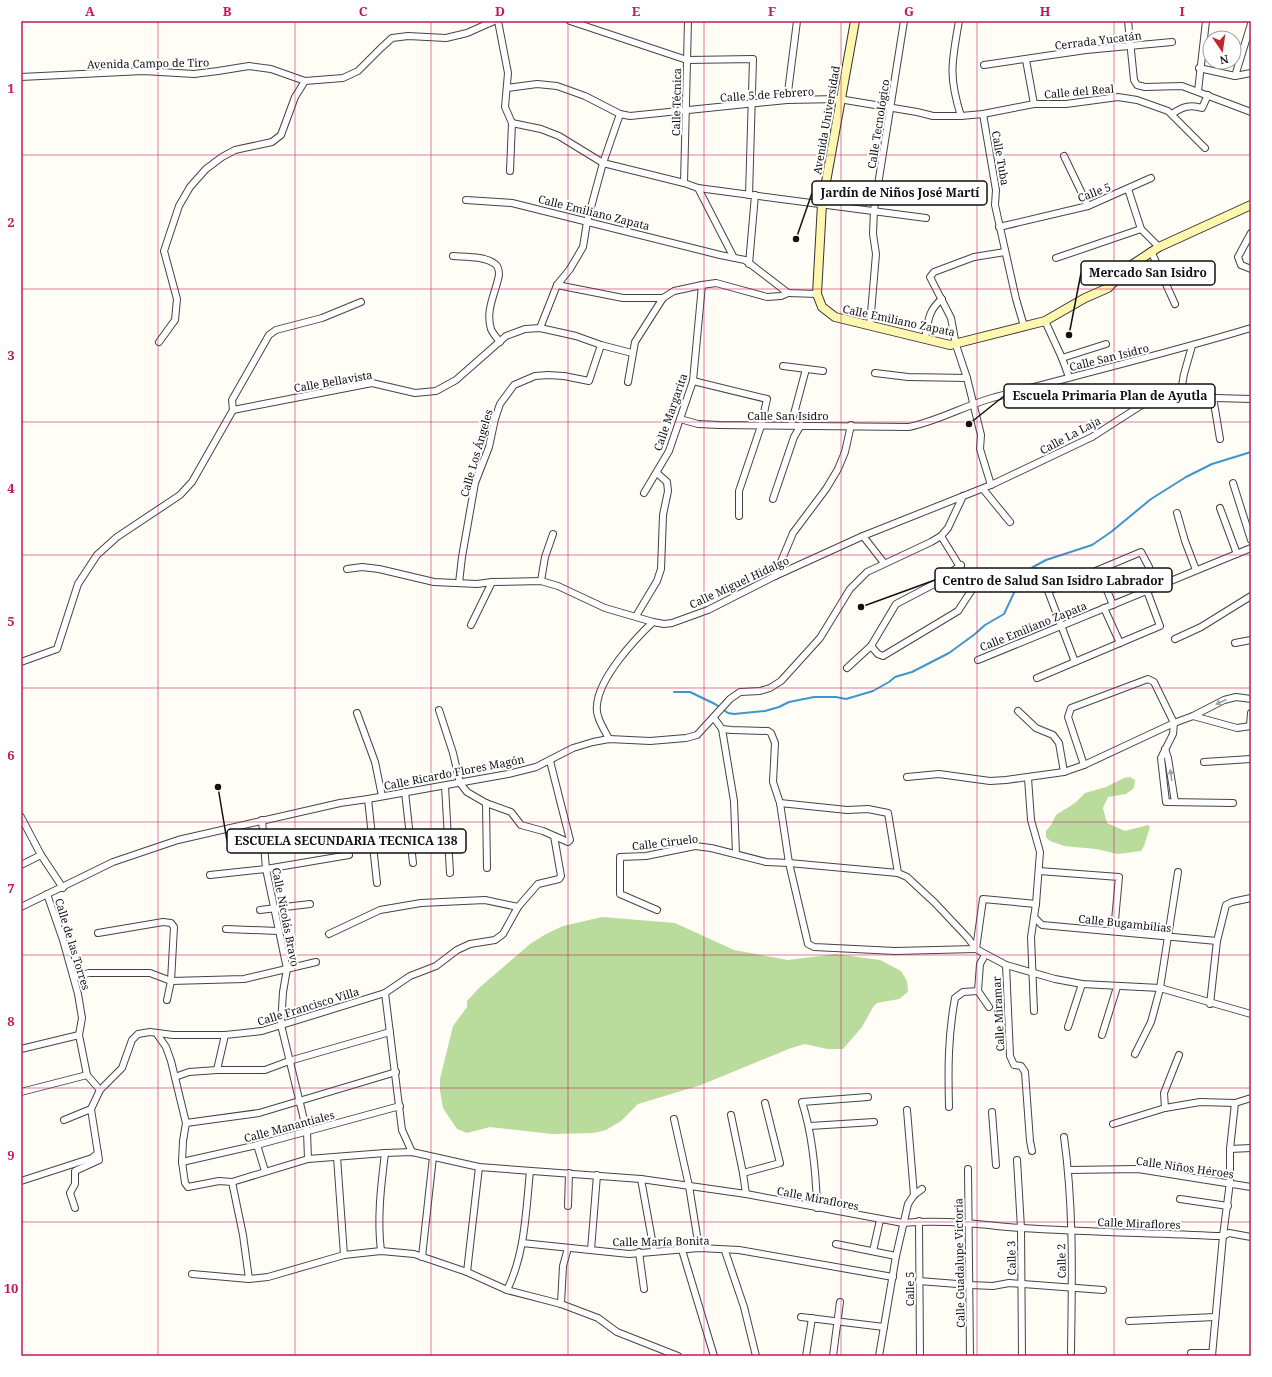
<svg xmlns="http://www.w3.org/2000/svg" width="1272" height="1377" viewBox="0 0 1272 1377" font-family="'Noto Serif',serif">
<rect width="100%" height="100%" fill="#fffdf5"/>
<!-- forest -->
<g fill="#b9dc9c">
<polygon points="1130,777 1135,780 1134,788 1126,794 1108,797 1103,808 1107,823 1125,831 1148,825 1150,827 1144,846 1141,851 1118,854 1096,849 1064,846 1050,841 1046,837 1046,831 1051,825 1056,815 1075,803 1085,793 1106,787 1124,778"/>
<polygon points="602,917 675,923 734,950 788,960 836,954 880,960 901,971 907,981 908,992 899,999 877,1003 873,1007 862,1027 843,1049 827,1049 805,1044 791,1048 701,1085 638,1104 621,1121 606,1130 593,1133 552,1134 490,1127 467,1133 457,1129 443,1108 440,1091 440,1079 453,1026 467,1007 467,1001 479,988 530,944 546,934 563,926"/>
</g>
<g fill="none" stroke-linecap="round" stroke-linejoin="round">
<!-- stream -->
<polyline stroke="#3f96cf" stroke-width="2" points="674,692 690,692 715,704 728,713 734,714 765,711 779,707 789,702 814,697 836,697 846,699 873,691 889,682 895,677 912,672 949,653 975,634 985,625 1004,614 1020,580 1033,567 1046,560 1092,545 1111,532 1151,499 1186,477 1212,464 1251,452"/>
<!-- street casing -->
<g stroke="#444" stroke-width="8">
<g id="street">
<polyline points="498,21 508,73 505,107 512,123 510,171"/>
<polyline points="570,21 687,60 753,59 749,195"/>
<path d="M959,21C952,61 948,76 961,116"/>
<polyline points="1128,21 1134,80 1137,85 1145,87 1182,86 1251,112"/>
<polyline points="1026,60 1034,104"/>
<polyline points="984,65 1086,50 1172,42"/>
<polyline points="1199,68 1235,76 1251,73"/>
<polyline points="1235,76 1251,24"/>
<polyline points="21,77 143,71 194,74 218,71 249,66 271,69 305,81 343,78 358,71 381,48 392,38 408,36 446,38 467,33 494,21"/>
<polyline points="507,88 537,84 557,86 585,96 620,114 630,116 787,100 839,99 917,112 933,116 961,116 983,114 1034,104 1066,104 1118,97 1137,100 1168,111 1205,148"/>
<polyline points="1198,91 1206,21"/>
<polyline points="787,100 797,21"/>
<polyline points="983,114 996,190 995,205 1016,299 1024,326"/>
<path d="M1172,114C1182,107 1190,104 1202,108L1208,95"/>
<polyline points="512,123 541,129 559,136 603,163 684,183 698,188 926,218"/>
<polyline points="1064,156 1088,206"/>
<polyline points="684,183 688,21"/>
<polyline points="698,188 733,256"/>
<polyline points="1128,189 1141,229 1159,247"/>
<polyline points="466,200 512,203 720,255 745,260 788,293 817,294"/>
<polyline points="999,227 1088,206 1151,178"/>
<polyline points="1251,233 1238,257 1241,265 1251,269"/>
<polyline points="1151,251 1175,304"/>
<path d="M453,256C465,257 485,256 495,264C498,266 499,271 499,275C496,292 485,310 491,329C493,334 497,338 500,342"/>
<polyline points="1056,258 1141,229"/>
<polyline points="749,264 755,195"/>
<polyline points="557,285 623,298 663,298"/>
<polyline points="1045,321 1062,358 1069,377"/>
<polyline points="870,325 876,254 873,234 874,210 904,21"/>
<polyline points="540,328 557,285 570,269 583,247 587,222 603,163 620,114"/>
<path d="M925,339C928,322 928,310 942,299"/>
<polyline points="159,342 175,320 177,299 164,251 179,206 190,187 206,169 222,157 235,150 272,142 281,135 295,97 305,81"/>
<polyline points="1062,358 1106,344"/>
<polyline points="783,366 823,371"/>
<polyline points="875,373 908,377 967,378"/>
<polyline points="693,381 767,399 761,426 739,491 739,516"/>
<polyline points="628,382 635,342 663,298 674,291 702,285 716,283 767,297 781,296 788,293"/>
<polyline points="1180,397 1184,374 1192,346"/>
<polyline points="1213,397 1220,439"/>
<polyline points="233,410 372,383 415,393 436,391 456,380 506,336 525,329 540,328 576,336 601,345 632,353"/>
<polyline points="233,410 232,400 269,335 276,330 322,318 361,302"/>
<path d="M680,419L698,424L719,425L909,427C938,421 964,406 992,398C1078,375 1165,354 1251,328"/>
<polyline points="791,425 806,369"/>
<polyline points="1233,483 1251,540"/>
<polyline points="991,485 980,449 981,435 967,378 956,345 951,318 930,277 934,272 974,257 1005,252"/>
<polyline points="983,489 1010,522"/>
<polyline points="644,493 669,451 693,381 702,285"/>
<polyline points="773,499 794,437 801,425"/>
<polyline points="1220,508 1237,554"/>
<polyline points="1177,513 1185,541 1196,570"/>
<polyline points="863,536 884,563"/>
<polyline points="347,569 362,567 379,569 434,582 477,584 492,582 541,581 558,586 605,608 653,622 664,624 672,623 708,610 775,576 863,536 991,485 1092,437 1145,403 1180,397 1251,399"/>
<polyline points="1099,571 1113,605"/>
<polyline points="775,576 793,533 826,489 838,469 845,452 851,425"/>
<polyline points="541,581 545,557 553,534"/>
<polyline points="459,583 462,557 475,483 489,447 495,419 500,404 514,385 535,376 548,375 564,376 589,381 601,345"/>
<polyline points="1104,608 1120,643"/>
<polyline points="636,616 657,581 661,569 663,515 668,491 667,482 657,473"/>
<polyline points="471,625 492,582"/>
<polyline points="1175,639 1201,627 1251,596"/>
<polyline points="1235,643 1251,640"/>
<polyline points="871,646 878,654 883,656 958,611 973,588 941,536"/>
<polyline points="978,660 1251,548"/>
<polyline points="21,662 57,649 78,584 97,555 117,537 180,495 192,482 233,410"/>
<polyline points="1075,662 1048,591 1141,552 1149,567 1155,588"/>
<polyline points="847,668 871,646 896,604 938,582 961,565"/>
<polyline points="1037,678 1160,626 1147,591"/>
<polyline points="439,710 453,753 460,783 467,792 486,803 511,812 521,825 543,831 568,842 570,840 550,761"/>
<polyline points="1018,711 1036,728 1053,735 1059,743 1064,772"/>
<polyline points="357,713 375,762 382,796"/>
<polyline points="1193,716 1237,728 1251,726"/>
<polyline points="714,718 722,729 732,730 768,731 771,733 775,743 773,782 780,803 789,863 808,944 814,947 895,951 976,949"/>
<polyline points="1250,726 1251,713"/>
<polyline points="722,729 734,801 736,854"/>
<path d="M609,739C604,729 595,716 597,705C599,678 634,640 653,622"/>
<polyline points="1165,749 1168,758 1175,802"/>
<polyline points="1204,762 1251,759"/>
<polyline points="1084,765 1068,717 1071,708 1148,679 1154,682 1174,723 1173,734 1161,758 1166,802 1233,803"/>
<polyline points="907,777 939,774 990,781 1006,780 1064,772 1084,765 1174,723 1193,716 1224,700 1236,697 1251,699"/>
<polyline points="1028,778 1031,820 1040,852 1036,904 1031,937 1034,1011"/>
<polyline points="445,786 450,873"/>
<polyline points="405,792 413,863"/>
<polyline points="368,799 377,883"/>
<polyline points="486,803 487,868"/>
<polyline points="780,803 847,810 868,809 888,813 898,873"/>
<polyline points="21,817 41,855 63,888"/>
<polyline points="262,820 266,869 287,969 283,992 281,1025 307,1132 308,1159"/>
<polyline points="21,865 41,855"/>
<polyline points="1039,871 1119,877 1114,931"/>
<polyline points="210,875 266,869 349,855"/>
<polyline points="47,894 63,940 78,994 82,1018 79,1035 87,1075 100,1090"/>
<polyline points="21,907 113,862 178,840 340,803 368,799 508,774 536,767 573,748 593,742 609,739 650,741 686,738 697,735 730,699 740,692 760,691 770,688 781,681 820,638 850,589 867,572 931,542 941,536 948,528 963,496"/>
<polyline points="260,910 310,904"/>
<polyline points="657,910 620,894 620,857 646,856 695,846 711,848 766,862 789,863 898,873 907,877 935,903 968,938 976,949 1006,965 1055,979 1082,984 1160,988 1251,1014"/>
<polyline points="1034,917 1042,925 1217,941"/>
<polyline points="226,929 278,931"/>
<polyline points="98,933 163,922 171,923 174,927 171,981 167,1000"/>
<polyline points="329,934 380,910 421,903 485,900 518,907"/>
<polyline points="976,949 983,899 1036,904"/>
<polyline points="985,955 980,964 978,991 989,1007"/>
<polyline points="1006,965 1010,1056 1014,1065 1021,1066 1025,1072 1030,1141 1032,1151"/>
<polyline points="74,977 89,973 150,973 171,981 244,979 316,962"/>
<polyline points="1160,988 1178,872"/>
<polyline points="385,993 402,1130 412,1152"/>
<polyline points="1210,1004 1217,941 1226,905 1232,902 1251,898"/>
<polyline points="1068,1027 1082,984"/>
<path d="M157,1034L166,1047L171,1061L186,1123L183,1141L182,1162L185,1183L188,1187L219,1181L232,1182L308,1159L385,1153L412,1152L479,1167L641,1179L746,1194L903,1223C942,1219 982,1225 1021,1228C1086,1232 1151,1233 1216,1236H1223L1229,1233L1251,1237"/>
<polyline points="1102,1035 1117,987"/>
<polyline points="21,1049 79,1035"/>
<polyline points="1135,1054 1151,1022 1160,989"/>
<polyline points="217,1070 225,1035"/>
<polyline points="175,1077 189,1072 217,1070 265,1070 289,1061 390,1032"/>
<polyline points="21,1092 87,1075"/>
<path d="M949,1107C948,1069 948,1036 955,998L963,992L978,991"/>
<polyline points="1165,1108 1164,1093 1179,1055"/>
<polyline points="907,1110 914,1195"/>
<polyline points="992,1112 996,1165"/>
<polyline points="731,1115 743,1173 746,1194"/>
<polyline points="674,1119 689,1186 699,1248"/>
<polyline points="64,1120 91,1109"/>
<polyline points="186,1123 259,1113 396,1072"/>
<polyline points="1113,1124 1165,1108 1200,1102 1235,1103 1251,1098"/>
<polyline points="810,1126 874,1122"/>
<path d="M1064,1137C1074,1208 1072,1281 1071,1352"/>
<polyline points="257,1145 265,1171"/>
<polyline points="1230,1149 1251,1148"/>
<polyline points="337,1157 344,1255"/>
<polyline points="1017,1160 1021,1228 1022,1356"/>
<polyline points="182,1162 257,1145 400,1106"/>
<polyline points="968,1169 970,1356"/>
<polyline points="1069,1170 1138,1169 1251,1187"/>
<polyline points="743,1173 780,1163 765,1103"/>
<polyline points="641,1179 654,1251"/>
<polyline points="21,1181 92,1158 98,1153"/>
<polyline points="232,1182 243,1235 249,1279"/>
<polyline points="1180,1199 1228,1206"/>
<polyline points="568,1206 569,1173"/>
<polyline points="75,1208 70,1193 75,1184 75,1171 99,1160 91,1109 100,1090 122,1068 132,1040 138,1034 150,1032 173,1035 225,1035 262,1031 385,993 410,976 436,966 457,950 470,944 495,940 503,934 518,907 538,884 559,879 561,876 554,836"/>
<path d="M817,1208C816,1172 813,1136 802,1102L868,1097"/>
<polyline points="919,1221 920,1356"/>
<polyline points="522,1243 629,1254 699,1248 739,1250 893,1277"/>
<polyline points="836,1244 896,1256"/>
<polyline points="591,1250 597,1175"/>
<polyline points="682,1250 714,1356"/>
<path d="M381,1251C377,1218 381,1186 385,1153"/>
<polyline points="725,1251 744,1307 756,1356"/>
<polyline points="873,1251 880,1220"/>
<polyline points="639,1252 644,1289"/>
<polyline points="422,1257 433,1157"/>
<polyline points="467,1272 479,1167"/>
<polyline points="192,1274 249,1279 268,1277 344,1255 381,1251 414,1254 467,1272 507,1290 561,1304 598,1318 617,1332 678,1356"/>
<polyline points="919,1281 970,1285 993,1286 1009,1283 1103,1290"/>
<path d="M507,1290C525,1254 526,1211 530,1171"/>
<polyline points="561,1304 563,1266 568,1248"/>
<polyline points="801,1317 884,1327"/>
<polyline points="1129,1321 1215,1317"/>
<polyline points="1191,1353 1212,1353"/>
<polyline points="806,1356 812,1318"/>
<polyline points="833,1356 840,1302"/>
<polyline points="879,1356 896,1256 908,1204 914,1195 922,1189"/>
<polyline points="1212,1356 1223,1236 1230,1182 1230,1149 1235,1103"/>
</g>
</g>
<!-- secondary casing -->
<g stroke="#333" stroke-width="10">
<polyline id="secondary" points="855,21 822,204 817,294 822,307 835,317 950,345 1045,321 1085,298 1108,288 1130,266 1159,247 1251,205"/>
</g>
<!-- street -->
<use href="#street" stroke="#fff" stroke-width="6"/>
<!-- secondary -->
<use href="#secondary" stroke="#fff6b0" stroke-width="8"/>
</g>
<!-- one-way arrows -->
<defs><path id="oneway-solid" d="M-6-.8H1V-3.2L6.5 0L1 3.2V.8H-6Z"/></defs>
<g fill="#a0a0a0">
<use href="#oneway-solid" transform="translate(1221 702) rotate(156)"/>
<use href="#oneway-solid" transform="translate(1171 775) rotate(-98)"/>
</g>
<!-- grid -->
<path fill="none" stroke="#c2185b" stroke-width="1" stroke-opacity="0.55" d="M158,21V1356M295,21V1356M431,21V1356M568,21V1356M704,21V1356M841,21V1356M977,21V1356M1114,21V1356M21,155H1251M21,289H1251M21,422H1251M21,555H1251M21,688H1251M21,822H1251M21,955H1251M21,1088H1251M21,1222H1251"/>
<g text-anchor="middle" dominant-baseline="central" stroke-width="4" stroke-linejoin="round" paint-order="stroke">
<!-- street labels -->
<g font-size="11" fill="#111" stroke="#fff">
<text transform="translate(1098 40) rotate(-7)">Cerrada Yucatán</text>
<text transform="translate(148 63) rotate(-1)">Avenida Campo de Tiro</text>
<text transform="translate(1079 91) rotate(-5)">Calle del Real</text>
<text transform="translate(767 94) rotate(-4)">Calle 5 de Febrero</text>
<text transform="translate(676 102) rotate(-89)">Calle Técnica</text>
<text transform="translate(826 120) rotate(-80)">Avenida Universidad</text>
<text transform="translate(878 124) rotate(-81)">Calle Tecnológico</text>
<text transform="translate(1001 158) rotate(80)">Calle Tuba</text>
<text transform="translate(1094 192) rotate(-21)">Calle 5</text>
<text transform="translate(594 212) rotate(14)">Calle Emiliano Zapata</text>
<text transform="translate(899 320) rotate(12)">Calle Emiliano Zapata</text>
<text transform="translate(1109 357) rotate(-14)">Calle San Isidro</text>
<text transform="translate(333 381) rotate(-10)">Calle Bellavista</text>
<text transform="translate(670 412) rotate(-71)">Calle Margarita</text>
<text x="788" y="415">Calle San Isidro</text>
<text transform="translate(1070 435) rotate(-28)">Calle La Laja</text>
<text transform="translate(476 453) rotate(-74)">Calle Los Ángeles</text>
<text transform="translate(739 582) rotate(-25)">Calle Miguel Hidalgo</text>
<text transform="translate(1033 626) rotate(-22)">Calle Emiliano Zapata</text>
<text transform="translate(454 772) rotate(-11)">Calle Ricardo Flores Magón</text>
<text transform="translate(665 842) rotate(-7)">Calle Ciruelo</text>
<text transform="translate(286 917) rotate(79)">Calle Nicolás Bravo</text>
<text transform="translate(1125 923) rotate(6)">Calle Bugambilias</text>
<text transform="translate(73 944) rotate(73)">Calle de las Torres</text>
<text transform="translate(308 1006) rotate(-17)">Calle Francisco Villa</text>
<text transform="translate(998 1014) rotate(-93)">Calle Miramar</text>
<text transform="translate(289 1126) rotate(-15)">Calle Manantiales</text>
<text transform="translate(1185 1167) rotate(8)">Calle Niños Héroes</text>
<text transform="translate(818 1198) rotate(11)">Calle Miraflores</text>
<text transform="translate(1139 1223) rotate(2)">Calle Miraflores</text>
<text transform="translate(661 1241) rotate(-1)">Calle María Bonita</text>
<text transform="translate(1011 1258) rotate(-91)">Calle 3</text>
<text transform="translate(1061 1261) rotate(-91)">Calle 2</text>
<text transform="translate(959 1263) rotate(-91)">Calle Guadalupe Victoria</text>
<text transform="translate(909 1289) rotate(-90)">Calle 5</text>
</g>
</g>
<!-- callouts -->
<path fill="none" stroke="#111" stroke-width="1.5" d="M796 239L812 193M1069 335L1081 273M969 424L1004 396M861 607L935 580M218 787L227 841"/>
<g fill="#111" stroke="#fff" stroke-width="1.5">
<circle cx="796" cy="239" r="4"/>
<circle cx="1069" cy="335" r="4"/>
<circle cx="969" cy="424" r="4"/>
<circle cx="861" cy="607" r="4"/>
<circle cx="218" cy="787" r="4"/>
</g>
<g fill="#fff" stroke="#111" stroke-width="1.5">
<rect x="812" y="181" width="175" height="24" rx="4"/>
<rect x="1081" y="261" width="134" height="24" rx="4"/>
<rect x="1004" y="384" width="211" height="24" rx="4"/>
<rect x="935" y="568" width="237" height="24" rx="4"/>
<rect x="227" y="829" width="239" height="24" rx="4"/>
</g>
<g font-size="12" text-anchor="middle" font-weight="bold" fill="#111">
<text x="900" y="197">Jardín de Niños José Martí</text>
<text x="1148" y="277">Mercado San Isidro</text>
<text x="1110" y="400">Escuela Primaria Plan de Ayutla</text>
<text x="1053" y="585">Centro de Salud San Isidro Labrador</text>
<text x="346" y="845">ESCUELA SECUNDARIA TECNICA 138</text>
</g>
<!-- border -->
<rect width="1272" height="1377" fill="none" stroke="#ffffff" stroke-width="44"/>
<!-- north arrow -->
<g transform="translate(1222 50) rotate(167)"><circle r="19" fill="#ffffff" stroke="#a0a0a0"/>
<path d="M0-3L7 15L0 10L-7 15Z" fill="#c4262e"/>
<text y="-6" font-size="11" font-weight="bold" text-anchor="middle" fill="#111111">N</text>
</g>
<rect x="22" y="22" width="1228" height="1333" fill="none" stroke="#c2185b" stroke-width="1.5"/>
<g font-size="13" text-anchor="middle" font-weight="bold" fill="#c2185b">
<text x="90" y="16">A</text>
<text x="227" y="16">B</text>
<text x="363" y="16">C</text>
<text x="500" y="16">D</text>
<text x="636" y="16">E</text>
<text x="772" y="16">F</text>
<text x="909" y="16">G</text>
<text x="1045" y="16">H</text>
<text x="1182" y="16">I</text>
<text x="11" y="93">1</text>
<text x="11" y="227">2</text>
<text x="11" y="360">3</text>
<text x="11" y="493">4</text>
<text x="11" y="626">5</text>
<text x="11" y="760">6</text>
<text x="11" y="893">7</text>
<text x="11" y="1026">8</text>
<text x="11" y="1160">9</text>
<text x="11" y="1293">10</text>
</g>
</svg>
